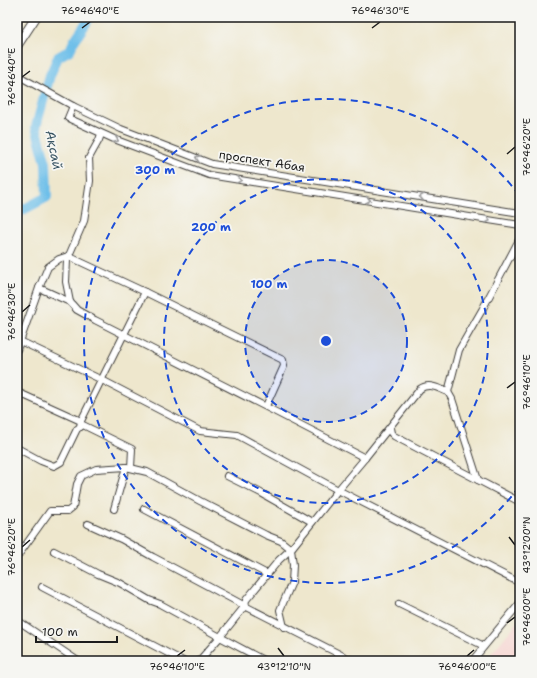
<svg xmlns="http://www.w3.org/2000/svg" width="537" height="678" viewBox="0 0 537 678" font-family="'Shantell Sans',sans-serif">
<rect width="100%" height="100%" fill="#f6f6f2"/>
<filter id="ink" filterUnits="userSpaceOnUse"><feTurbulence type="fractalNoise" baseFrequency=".025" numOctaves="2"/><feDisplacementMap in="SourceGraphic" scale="8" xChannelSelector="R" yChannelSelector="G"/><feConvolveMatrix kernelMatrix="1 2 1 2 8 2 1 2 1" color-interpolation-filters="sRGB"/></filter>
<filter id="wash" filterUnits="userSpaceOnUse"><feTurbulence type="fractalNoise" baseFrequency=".012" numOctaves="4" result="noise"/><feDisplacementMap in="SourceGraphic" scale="16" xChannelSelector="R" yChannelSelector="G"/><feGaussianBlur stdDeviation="0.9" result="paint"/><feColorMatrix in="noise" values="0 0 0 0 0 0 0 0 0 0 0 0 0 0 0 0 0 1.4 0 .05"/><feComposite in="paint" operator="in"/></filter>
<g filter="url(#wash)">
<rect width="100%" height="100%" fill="#eee7cd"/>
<!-- built -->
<polygon fill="#f7d0cc" points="520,619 520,661 485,661"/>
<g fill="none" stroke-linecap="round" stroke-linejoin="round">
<!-- river -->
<polyline stroke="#6ebfe9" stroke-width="10" points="17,215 17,213 47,197 46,163 36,127 50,75 58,57 70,50 74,41 87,22 89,17"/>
</g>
</g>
<g filter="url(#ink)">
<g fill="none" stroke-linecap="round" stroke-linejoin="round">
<!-- minor casing -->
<g stroke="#3c3a37" stroke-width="8">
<g id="minor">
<polyline points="17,75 73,106 121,129 212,164 520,213"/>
<polyline points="73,106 68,118 114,139 209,175 520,225"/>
<polyline points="101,134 99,140 89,158 90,181 84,221 67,260 66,282 70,302 77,310 95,320 270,409 365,458 338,490 520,583"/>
<polyline points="39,288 70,302"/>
<polyline points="145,292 283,360 284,366 266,406"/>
<polyline points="20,341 102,380 200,431 237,435 338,490 291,549 279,560 246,600 245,606 220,637 160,604 149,600 120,583 98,574 54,551"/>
<polyline points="17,350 39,288 48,267 59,259 68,256 145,292 81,421 80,427"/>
<polyline points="17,392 81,421"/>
<polyline points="448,392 459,350 482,310 520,238"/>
<polyline points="390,428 391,433 394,436 478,480"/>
<polyline points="17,448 41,461 54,466 61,462 77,429 83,425 132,449 131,468"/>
<path d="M365,458L420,389C429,382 439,389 448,392L452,399L478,480L520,502"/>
<polyline points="227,476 261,493 312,522"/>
<polyline points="114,509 126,467"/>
<polyline points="144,509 267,574"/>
<polyline points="88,524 121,539 153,557 234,600 245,606 353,661"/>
<polyline points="17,557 50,511 68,511 73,507 77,484 81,476 96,469 126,467 147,472 200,501 266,535 281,541 291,549 293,565 292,582 280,610 284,627"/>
<polyline points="42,587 183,661"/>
<polyline points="399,604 484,646"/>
<polyline points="17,620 78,661"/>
<polyline points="199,661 220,637 265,661"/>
<polyline points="472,661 520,603"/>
</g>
</g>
<!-- secondary casing -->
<g stroke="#3c3a37" stroke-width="10">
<polyline id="secondary" points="17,46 36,17"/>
</g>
<!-- minor -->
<use href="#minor" stroke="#fff" stroke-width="6"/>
<!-- secondary -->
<use href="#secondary" stroke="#fff" stroke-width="8"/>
</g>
<!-- one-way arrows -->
<defs><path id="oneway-chevron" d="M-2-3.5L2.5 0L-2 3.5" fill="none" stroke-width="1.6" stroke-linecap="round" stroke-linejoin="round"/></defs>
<g stroke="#999">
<use href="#oneway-chevron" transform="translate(116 140) rotate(22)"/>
<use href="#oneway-chevron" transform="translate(198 158) rotate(-159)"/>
<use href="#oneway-chevron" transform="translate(239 180) rotate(9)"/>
<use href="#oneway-chevron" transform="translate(422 197) rotate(-171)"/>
<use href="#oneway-chevron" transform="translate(368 200) rotate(9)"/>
<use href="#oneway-chevron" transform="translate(488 220) rotate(10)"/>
</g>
</g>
<!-- ticks -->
<path fill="none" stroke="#1c1c1c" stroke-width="1.5" d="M82,28L90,22M372,28L380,22M22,77L30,71M507,154L515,147M22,312L30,305M507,388L515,382M509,537L515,545M22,547L30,540M507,623L515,617M278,648L284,656M177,656L185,650M467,656L474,650"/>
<!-- distance rings -->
<circle cx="326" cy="341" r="81" fill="#1d4ed8" fill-opacity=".12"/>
<g fill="none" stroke="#1d4ed8" stroke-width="2" stroke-dasharray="7 5">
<circle cx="326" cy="341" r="81"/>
<circle cx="326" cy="341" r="162"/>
<path d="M519 487A242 242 0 1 1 519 195"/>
</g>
<g text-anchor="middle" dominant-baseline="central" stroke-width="3.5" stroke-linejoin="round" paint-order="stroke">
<!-- street labels -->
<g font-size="12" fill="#1c1c1c" stroke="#f6f6f2">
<text transform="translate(262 161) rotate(9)">проспект Абая</text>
</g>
<!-- water labels -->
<g font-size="13" font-style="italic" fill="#395564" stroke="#f6f6f2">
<text transform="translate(54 150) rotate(78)">Ақсай</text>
</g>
</g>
<circle cx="326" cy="341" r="6" fill="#1d4ed8" stroke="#f6f6f2" stroke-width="2"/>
<g font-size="12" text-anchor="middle" font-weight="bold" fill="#1d4ed8" stroke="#f6f6f2" stroke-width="3.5" stroke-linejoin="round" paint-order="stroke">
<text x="155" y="174">300 m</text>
<text x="211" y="231">200 m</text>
<text x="269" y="288">100 m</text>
</g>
<!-- margin -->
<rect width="537" height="678" fill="none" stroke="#f6f6f2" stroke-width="44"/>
<!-- scale -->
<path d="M36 636v6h81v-6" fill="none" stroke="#1c1c1c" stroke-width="2"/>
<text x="42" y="636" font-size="12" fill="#1c1c1c" stroke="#f6f6f2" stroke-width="3" paint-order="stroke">100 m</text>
<rect x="22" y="22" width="493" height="634" fill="none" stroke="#1c1c1c" stroke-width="1.5"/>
<g font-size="10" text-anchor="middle" fill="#1c1c1c">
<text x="90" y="14">76°46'40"E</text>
<text x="380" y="14">76°46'30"E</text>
<text transform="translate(11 77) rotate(-90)" y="4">76°46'40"E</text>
<text transform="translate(526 147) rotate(-90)" y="4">76°46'20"E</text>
<text transform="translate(11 312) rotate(-90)" y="4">76°46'30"E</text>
<text transform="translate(526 382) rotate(-90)" y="4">76°46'10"E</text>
<text transform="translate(526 545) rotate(-90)" y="4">43°12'00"N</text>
<text transform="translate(11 547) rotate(-90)" y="4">76°46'20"E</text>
<text transform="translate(526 617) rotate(-90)" y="4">76°46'00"E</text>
<text x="177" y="670">76°46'10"E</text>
<text x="284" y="670">43°12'10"N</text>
<text x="467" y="670">76°46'00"E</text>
</g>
</svg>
